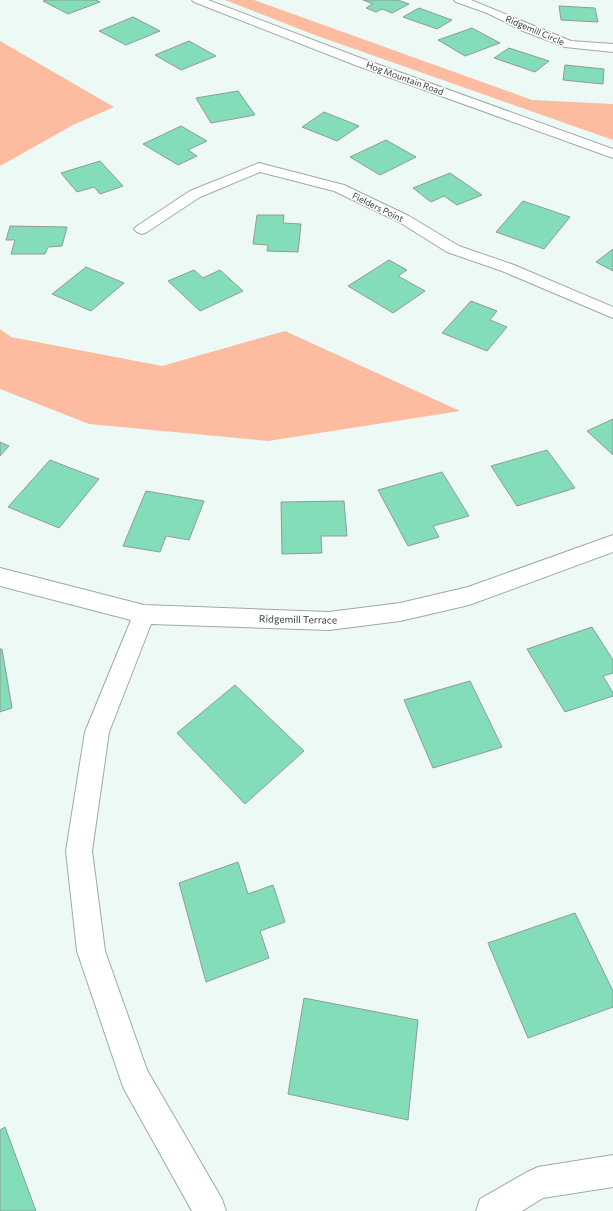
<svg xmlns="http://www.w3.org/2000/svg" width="613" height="1211" viewBox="0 0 613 1211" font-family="Commissioner,sans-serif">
<rect width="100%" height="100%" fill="#edf9f4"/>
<!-- green -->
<g fill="#fdbba0">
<polygon points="225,0 254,0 532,100 613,104 613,140 312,34"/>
<polygon points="0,41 114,107 73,125 0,166"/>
<polygon points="0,329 11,337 162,366 285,331 460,411 268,441 89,424 0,389"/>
</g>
<!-- building -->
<g fill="#83ddb9" stroke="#909c96">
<polygon points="47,0 96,0 100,2 68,14 43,1"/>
<polygon points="363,0 398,0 409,4 392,13 382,9 376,12 366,8 373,4"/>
<polygon points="559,6 595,8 598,22 561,20"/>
<polygon points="419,8 452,20 437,29 403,17"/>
<polygon points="133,17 160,31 126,45 99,31"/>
<polygon points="472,28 500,43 465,56 438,40"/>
<polygon points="189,41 216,56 181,70 155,55"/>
<polygon points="509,48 549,61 535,72 494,58"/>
<polygon points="565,65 604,69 603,84 563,80"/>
<polygon points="238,91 255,115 211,123 196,98"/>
<polygon points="324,112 359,126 337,141 302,127"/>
<polygon points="181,126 207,141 188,150 197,156 178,165 143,144"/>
<polygon points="386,140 416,157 380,175 350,157"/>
<polygon points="100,161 123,186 100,194 94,187 77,192 61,173"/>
<polygon points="450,173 482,195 457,205 444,196 431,202 413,188"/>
<polygon points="523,201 570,217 544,249 496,232"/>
<polygon points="257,215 284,215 283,223 301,224 298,252 267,251 268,245 253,244"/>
<polygon points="10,226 67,227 62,246 48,247 45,254 11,254 15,240 6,240"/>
<polygon points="613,249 613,271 596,262"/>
<polygon points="389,260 407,270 398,276 425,291 393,313 348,286"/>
<polygon points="86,267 124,283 91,311 52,294"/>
<polygon points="194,270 203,278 220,270 243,291 200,311 168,281"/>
<polygon points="471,301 497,311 490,320 507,327 487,351 442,333"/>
<polygon points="613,419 613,455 587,431"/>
<polygon points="0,442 9,446 0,456"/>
<polygon points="547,450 575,488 517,506 491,466"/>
<polygon points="50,460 99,479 59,528 8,507"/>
<polygon points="442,472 469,516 433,526 439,537 408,546 378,490"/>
<polygon points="146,491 204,501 189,540 166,536 160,552 123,546"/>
<polygon points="344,501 347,536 321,536 322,553 282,554 281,502"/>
<polygon points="592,627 613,660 613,673 603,676 613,693 613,696 565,712 527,649"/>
<polygon points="0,649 2,649 12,708 0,712"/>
<polygon points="470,681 502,747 433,768 404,700"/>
<polygon points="235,685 304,751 245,804 177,733"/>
<polygon points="238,862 248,894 273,885 285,922 260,931 269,958 206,982 179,883"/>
<polygon points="575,913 613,991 613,1007 528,1038 488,943"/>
<polygon points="304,998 418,1020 408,1120 288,1094"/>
<polygon points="5,1127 36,1211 0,1211 0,1130"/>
</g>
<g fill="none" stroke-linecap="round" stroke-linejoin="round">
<!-- minor casing -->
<g stroke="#9faaa5" stroke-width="2">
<g id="minor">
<polygon points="192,0 208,0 363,59 613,149 613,158 355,65 194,2"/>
<polygon points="454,0 471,0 571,41 613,44 613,52 565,47 523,31 487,13 456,2"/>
<polygon points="259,163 344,185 409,216 459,246 514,265 613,307 613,318 502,271 447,252 399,222 334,191 260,172 200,197 147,232 142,234 137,232 134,229 137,226 190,191"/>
<polygon points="613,535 613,552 469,605 400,621 329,630 151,624 109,732 92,851 105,951 147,1070 222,1199 226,1211 192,1211 124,1089 120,1078 77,951 66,851 85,732 131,620 0,586 0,568 144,605 329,612 400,603 468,587"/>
<polygon points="613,1155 613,1187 543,1198 522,1211 476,1211 480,1199 527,1172 538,1167"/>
</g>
</g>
<!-- minor -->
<use href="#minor" fill="#fff" fill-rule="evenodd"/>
</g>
<g text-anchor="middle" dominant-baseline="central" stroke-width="3" stroke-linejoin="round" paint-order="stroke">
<!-- far-street labels -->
<g font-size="9" fill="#373c39" stroke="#fff">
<text transform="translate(535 30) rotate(23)">Ridgemill Circle</text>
<text transform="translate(405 78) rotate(20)">Hog Mountain Road</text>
<text transform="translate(378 207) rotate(26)">Fielders Point</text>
</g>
<!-- street labels -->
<g font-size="10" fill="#373c39" stroke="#fff">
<text transform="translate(298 619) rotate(1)">Ridgemill Terrace</text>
</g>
</g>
</svg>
